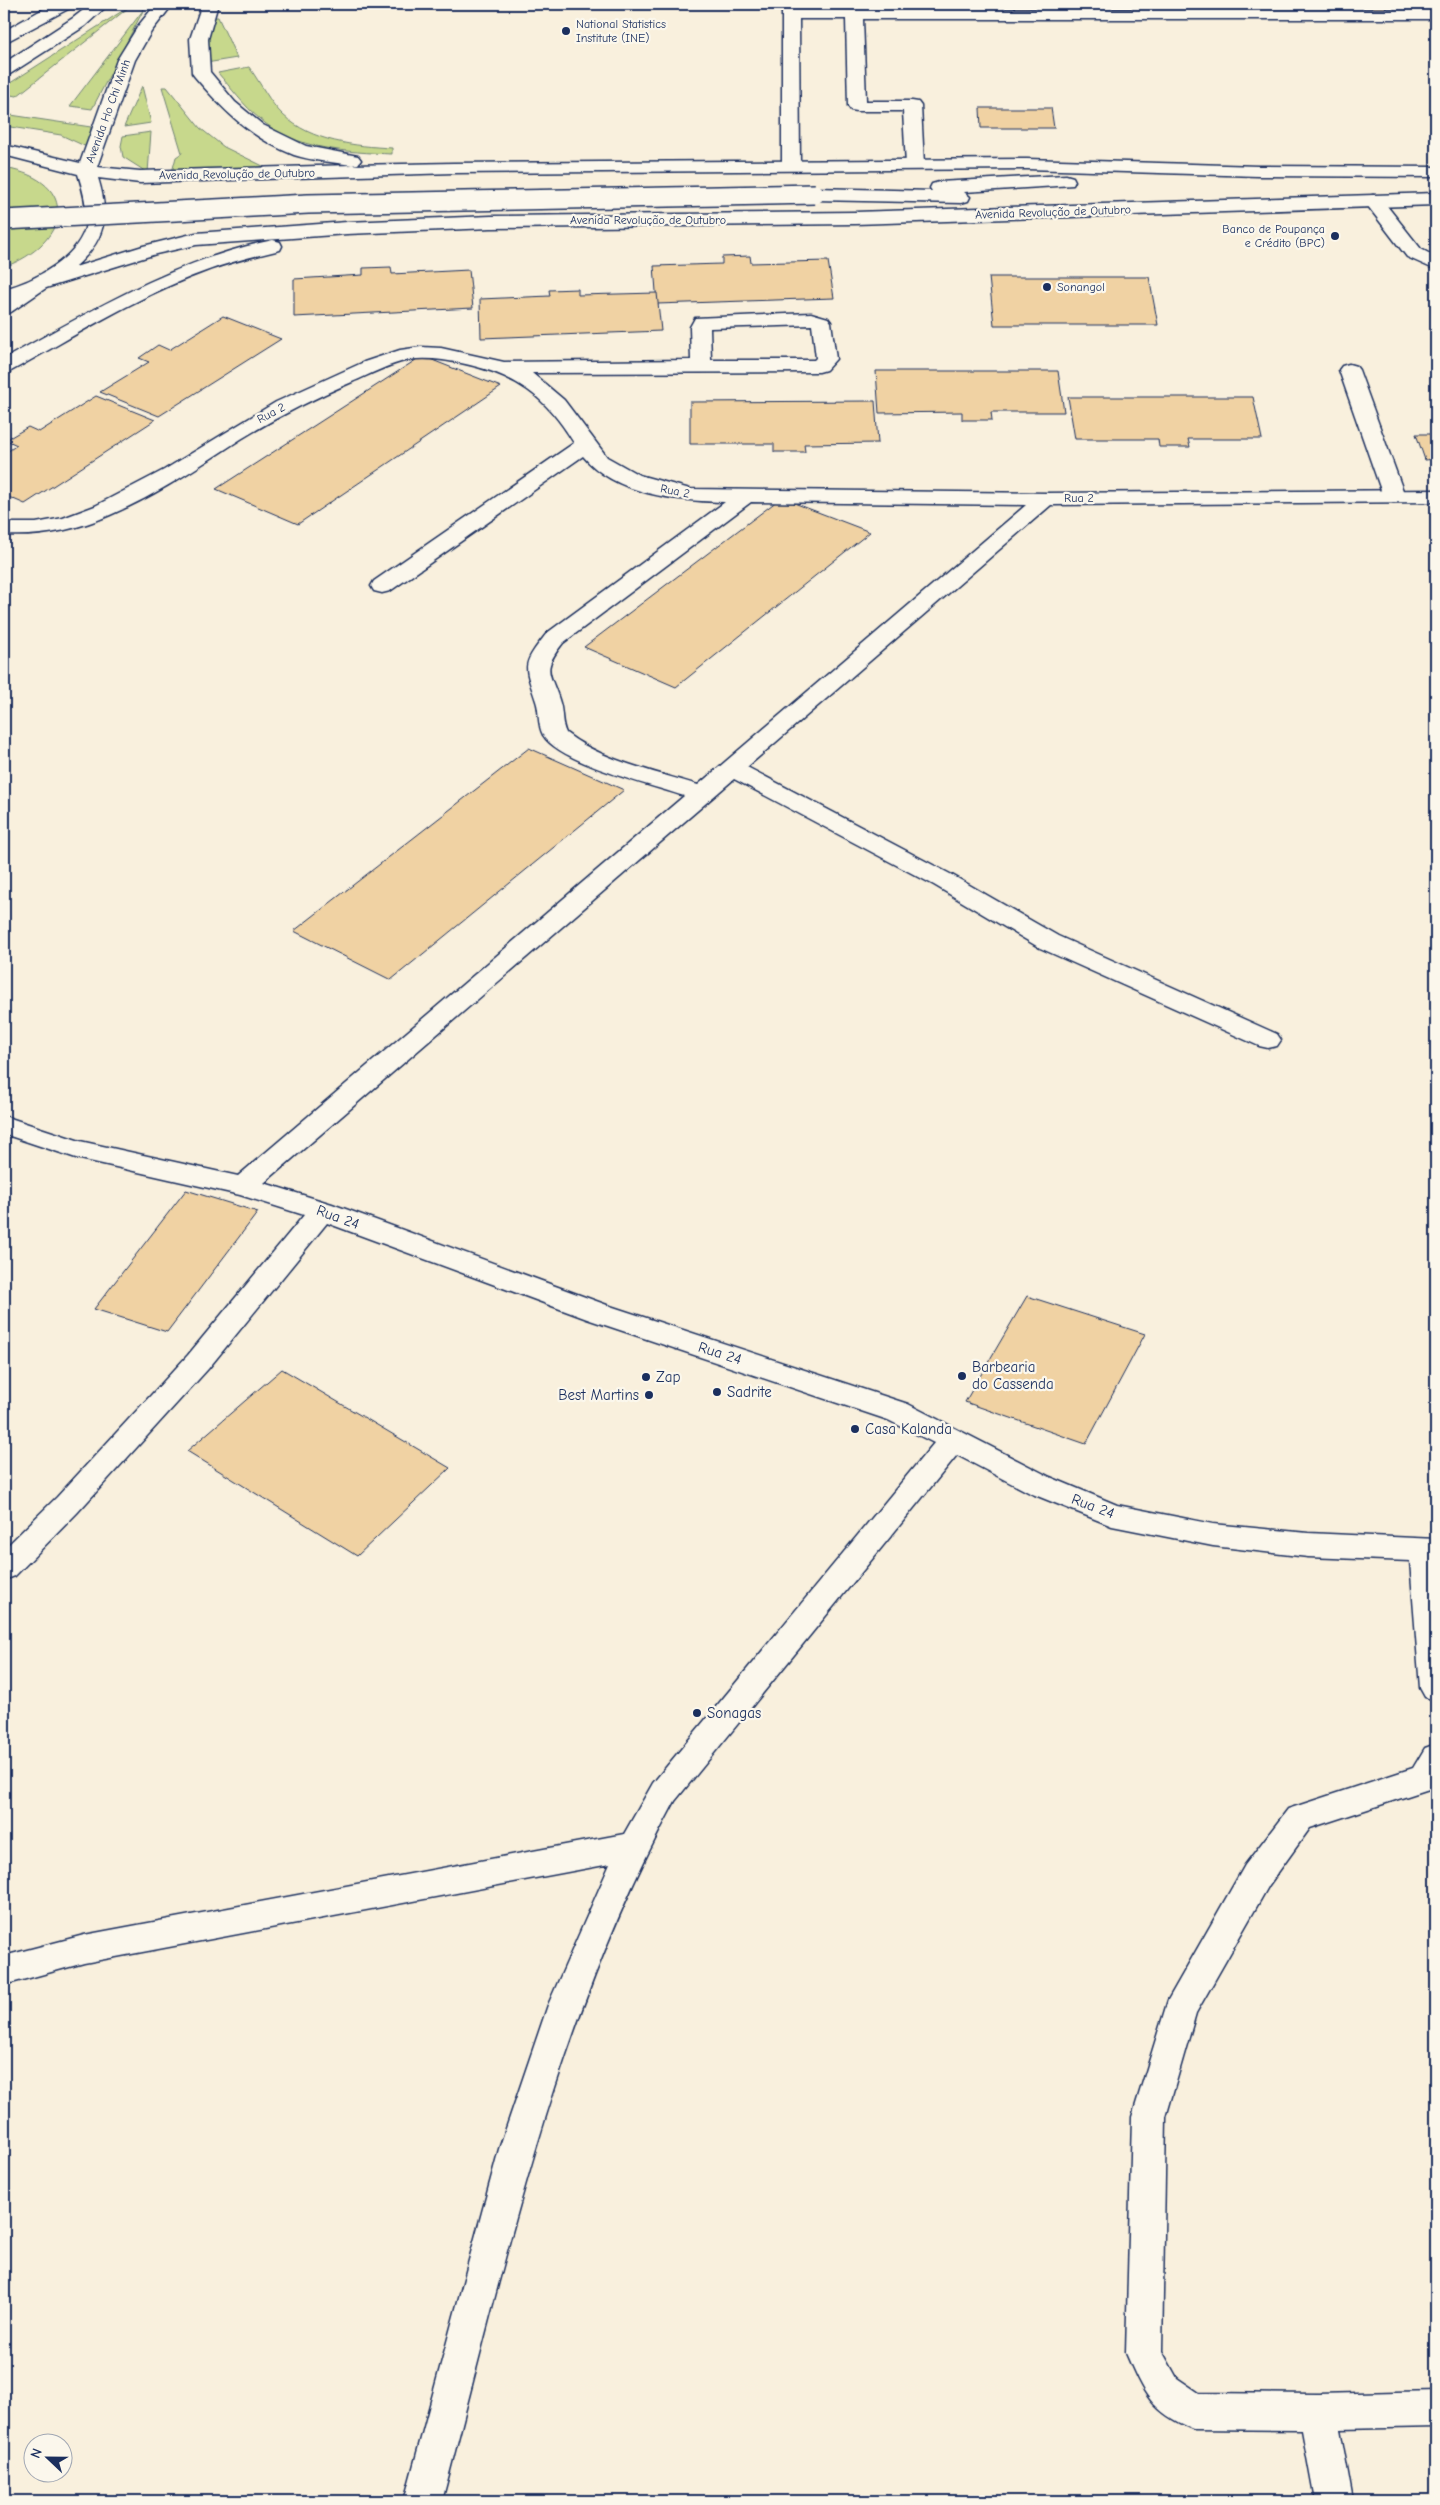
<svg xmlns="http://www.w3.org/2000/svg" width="1440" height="2505" viewBox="0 0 1440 2505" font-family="'Comic Neue',sans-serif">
<rect width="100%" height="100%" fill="#f9f0dd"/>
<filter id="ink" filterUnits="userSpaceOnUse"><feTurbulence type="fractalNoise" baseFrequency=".02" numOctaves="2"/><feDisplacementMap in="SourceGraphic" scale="10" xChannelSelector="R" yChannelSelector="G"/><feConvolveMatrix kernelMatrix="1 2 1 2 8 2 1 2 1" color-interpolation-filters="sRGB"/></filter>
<g filter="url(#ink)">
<!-- green -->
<g fill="#c7d88c" stroke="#718475">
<polygon points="133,4 17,96 4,94 4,87"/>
<polygon points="144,9 92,109 70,106"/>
<polygon points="208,17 218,17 237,58 206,63"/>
<path d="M249,67C260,82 270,103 283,115C312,142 355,146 392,148V154C348,152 295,150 260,119C244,106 231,88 218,73Z"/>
<polygon points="142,86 151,123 124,127"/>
<polygon points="162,87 167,87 200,128 224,147 263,166 258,171 172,172 176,157 182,153"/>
<polygon points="4,114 91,127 89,148 61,135 4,126"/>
<polygon points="151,132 148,173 123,157 121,146 123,136"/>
<path d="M4,168C82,181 69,244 4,267Z"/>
</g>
<!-- building -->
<g fill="#f0d2a3" stroke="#1b2f5e">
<polygon points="838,4 1385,4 1386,9 838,6"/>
<polygon points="980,108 1051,108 1054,128 981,128"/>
<polygon points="750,256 751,263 828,261 834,298 657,304 654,266 722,264 722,257"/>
<polygon points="391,267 392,274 469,270 473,308 294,317 294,279 363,275 363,268"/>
<polygon points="989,277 1149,277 1158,325 994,325"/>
<polygon points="578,289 578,295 657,293 661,331 481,338 480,299 550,296 549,290"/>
<polygon points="223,316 281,339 159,416 100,392 149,362 139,358 158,345 169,350"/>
<polygon points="422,356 501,387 298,524 216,489"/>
<polygon points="876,371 1058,371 1064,412 991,412 992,420 962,420 962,412 879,413"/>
<polygon points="96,396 155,420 25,504 4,495 4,454 17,445 6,440 28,427 39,432"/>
<polygon points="1068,397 1253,397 1262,439 1188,439 1190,447 1159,447 1158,439 1075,439"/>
<polygon points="875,401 878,443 804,444 805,452 774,452 774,444 690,444 690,402"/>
<polygon points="1416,434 1436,434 1436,459 1425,460"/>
<polygon points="781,498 870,532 676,687 584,647"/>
<polygon points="529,748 624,790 391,980 294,931"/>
<polygon points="186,1190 258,1212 167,1332 94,1309"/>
<polygon points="1027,1296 1145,1334 1086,1444 965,1402"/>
<polygon points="282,1369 450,1468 357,1556 187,1451"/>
</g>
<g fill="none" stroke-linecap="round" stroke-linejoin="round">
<!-- lane casing -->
<g stroke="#1b2f5e" stroke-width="3">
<g id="lane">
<polygon points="782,4 798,4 799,9 1436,9 1436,19 863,19 866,101 912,101 918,102 921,106 924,165 921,169 909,169 906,165 903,111 857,111 851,110 848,106 846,19 799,19 800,166 797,170 785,170 782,166"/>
<polygon points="1373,195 1380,197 1421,249 1436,257 1436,270 1407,257 1364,201 1366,197"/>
<polygon points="1349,364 1356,366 1359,370 1405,496 1401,500 1394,502 1387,500 1383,496 1339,370 1342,366"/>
</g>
</g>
<!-- street casing -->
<g stroke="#1b2f5e" stroke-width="3">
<g id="street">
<path d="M811,313L828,318L831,322L836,359L826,370L819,372L532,373L564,400L607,457L639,475L690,489L1046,493L1436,490V502L1051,505L747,767L952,875L1058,936L1277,1034L1281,1040L1277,1046L1268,1048L1259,1046L1040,948L934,885L734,779L264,1183L332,1204L607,1305L908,1404L1050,1477L1117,1505L1213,1524L1308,1533L1436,1539V1700L1425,1697L1420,1688L1410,1561L1308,1557L1213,1546L1112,1526L1030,1493L957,1455L675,1801C556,2019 505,2263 442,2501H404L499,2149L548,2005L610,1864L84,1963L4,1985V1956L84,1935L624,1834L653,1783L934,1443L888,1420L587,1319L327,1223L208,1369L77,1513L15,1576L4,1580V1549L57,1497L188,1355L304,1215L240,1195L76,1158L4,1134V1116L80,1141L238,1176L684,796C651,785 560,763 543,735C537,724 540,712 536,701C524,664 521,666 547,633L725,502C678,501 615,495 583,456L390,591L382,593L374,591L371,586L374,581L574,443C546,396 515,374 461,363C444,360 426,357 409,360C389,364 371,374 352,382C314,398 277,417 241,439C199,466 157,495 110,515C76,530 41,537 4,535V523H36L63,518L95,506L164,470L276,402L364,362L400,350L421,347L441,348L504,362L691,360L690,327L695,318ZM812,325L816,358L814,360H711L710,328ZM751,502L1026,505L698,785C656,772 600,760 566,733C561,723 563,713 560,703C551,672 540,672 563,643Z"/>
<path d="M1436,1744L1435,1787L1310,1828L1269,1885L1196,2013L1166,2117L1162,2351L1177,2378L1199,2393L1318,2394L1436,2391V2427L1340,2429L1353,2501H1315L1302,2430L1193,2429C1151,2412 1143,2392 1126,2353L1132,2117L1168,2000L1245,1865L1288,1809L1413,1768L1425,1748Z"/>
</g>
</g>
<!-- secondary casing -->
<g stroke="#1b2f5e" stroke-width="3">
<polygon id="secondary" points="39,278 46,280 49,284 46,288 11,312 4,314 4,299 32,280"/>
</g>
<!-- primary casing -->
<g stroke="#1b2f5e" stroke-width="3">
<g id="primary">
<polygon points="52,4 72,4 70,8 4,43 4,31"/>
<polygon points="91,4 109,4 85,26 10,74 4,75 4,63 73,18"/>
<path d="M156,4H173L151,32L135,60L97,167L140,171L352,165C333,162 312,161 294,155C251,138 224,111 195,77L192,73L190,39L202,4H218L208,39L210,72L235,102L263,125L306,146L358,156L361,160L358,164L352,165L453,163L1027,159L1258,166L1436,167V177L1258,176L1027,169L453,173L140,183L98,178C110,217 106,239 75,267L143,246L196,233L347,222L491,216L855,212L1436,193V205L855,224L491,228L347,234L196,245L156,254L4,301V289C33,282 80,257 86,224C88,208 83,190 78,174L4,155V145L80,163L117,60L138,26Z"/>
<polygon points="1066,175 1073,177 1075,181 1073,185 964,192 970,197 968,201 961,203 815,200 808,198 806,194 808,190 815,188 932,191 930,188 932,184 939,182"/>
<path d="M273,240L280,242L282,246L280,250C255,256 230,262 206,271C137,296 75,336 11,371L4,373V359C91,311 175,260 273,240Z"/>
</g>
</g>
<!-- lane -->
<use href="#lane" fill="#fbf7ec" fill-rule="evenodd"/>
<!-- street -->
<use href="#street" fill="#fbf7ec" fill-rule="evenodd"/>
<!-- secondary -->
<use href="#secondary" fill="#fbf7ec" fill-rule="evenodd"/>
<!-- primary -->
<use href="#primary" fill="#fbf7ec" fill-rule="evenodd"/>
<!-- primary-bridge casing -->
<g stroke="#1b2f5e" stroke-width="22" stroke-linecap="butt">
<polyline id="primary-bridge" points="4,220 308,204 815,194"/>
</g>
<!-- primary-bridge -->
<use href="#primary-bridge" stroke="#fbf7ec" stroke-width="19"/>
</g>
</g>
<!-- markers -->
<g fill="#1b2f5e" stroke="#fbf7ec" stroke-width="2">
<circle cx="566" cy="31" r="5"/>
<circle cx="1335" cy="236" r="5"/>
<circle cx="1047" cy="287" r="5"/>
<circle cx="962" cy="1376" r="5"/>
<circle cx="646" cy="1377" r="5"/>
<circle cx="717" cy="1392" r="5"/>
<circle cx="649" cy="1395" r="5"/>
<circle cx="855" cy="1429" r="5"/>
<circle cx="697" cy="1713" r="5"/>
</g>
<g text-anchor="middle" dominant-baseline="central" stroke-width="4.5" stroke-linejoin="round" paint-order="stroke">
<!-- far-poi labels -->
<g font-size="12" fill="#1b2f5e" stroke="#fbf7ec" text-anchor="start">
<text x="576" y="24">National Statistics<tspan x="576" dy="14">Institute (INE)</tspan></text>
<text x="1325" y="229" text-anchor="end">Banco de Poupança<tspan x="1325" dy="14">e Crédito (BPC)</tspan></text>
<text x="1057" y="287">Sonangol</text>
</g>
<!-- far-street labels -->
<g font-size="12" fill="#1b2f5e" stroke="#fbf7ec">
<text transform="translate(108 111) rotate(-70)">Avenida Ho Chi Minh</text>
<text transform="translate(237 174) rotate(-1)">Avenida Revolução de Outubro</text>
<text transform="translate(1053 212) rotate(-2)">Avenida Revolução de Outubro</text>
<text x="648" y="220">Avenida Revolução de Outubro</text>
<text transform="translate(271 413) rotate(-28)">Rua 2</text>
<text transform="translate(675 491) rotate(11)">Rua 2</text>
<text x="1079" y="498">Rua 2</text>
</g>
<!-- street labels -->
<g font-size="15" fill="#1b2f5e" stroke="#fbf7ec">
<text transform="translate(338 1217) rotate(20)">Rua 24</text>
<text transform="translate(720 1353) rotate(18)">Rua 24</text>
<text transform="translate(1093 1506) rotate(21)">Rua 24</text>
</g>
<!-- poi labels -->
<g font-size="15" fill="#1b2f5e" stroke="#fbf7ec" text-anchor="start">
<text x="972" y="1367">Barbearia<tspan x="972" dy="17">do Cassenda</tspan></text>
<text x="656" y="1377">Zap</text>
<text x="727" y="1392">Sadrite</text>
<text x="639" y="1395" text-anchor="end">Best Martins</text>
<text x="865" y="1429">Casa Kalanda</text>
<text x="707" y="1713">Sonagas</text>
</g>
</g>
<!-- margin -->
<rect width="1440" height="2505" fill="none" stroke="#fbf7ec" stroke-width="20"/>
<rect x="10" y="10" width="1420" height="2485" fill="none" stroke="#1b2f5e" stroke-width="2" filter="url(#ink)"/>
<!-- north arrow -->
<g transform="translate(48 2458) rotate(292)"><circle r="24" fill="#fbf7ec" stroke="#a1a7b3"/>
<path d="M0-4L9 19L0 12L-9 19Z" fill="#1b2f5e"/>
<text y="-8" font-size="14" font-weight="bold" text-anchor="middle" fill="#1b2f5e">N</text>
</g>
</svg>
